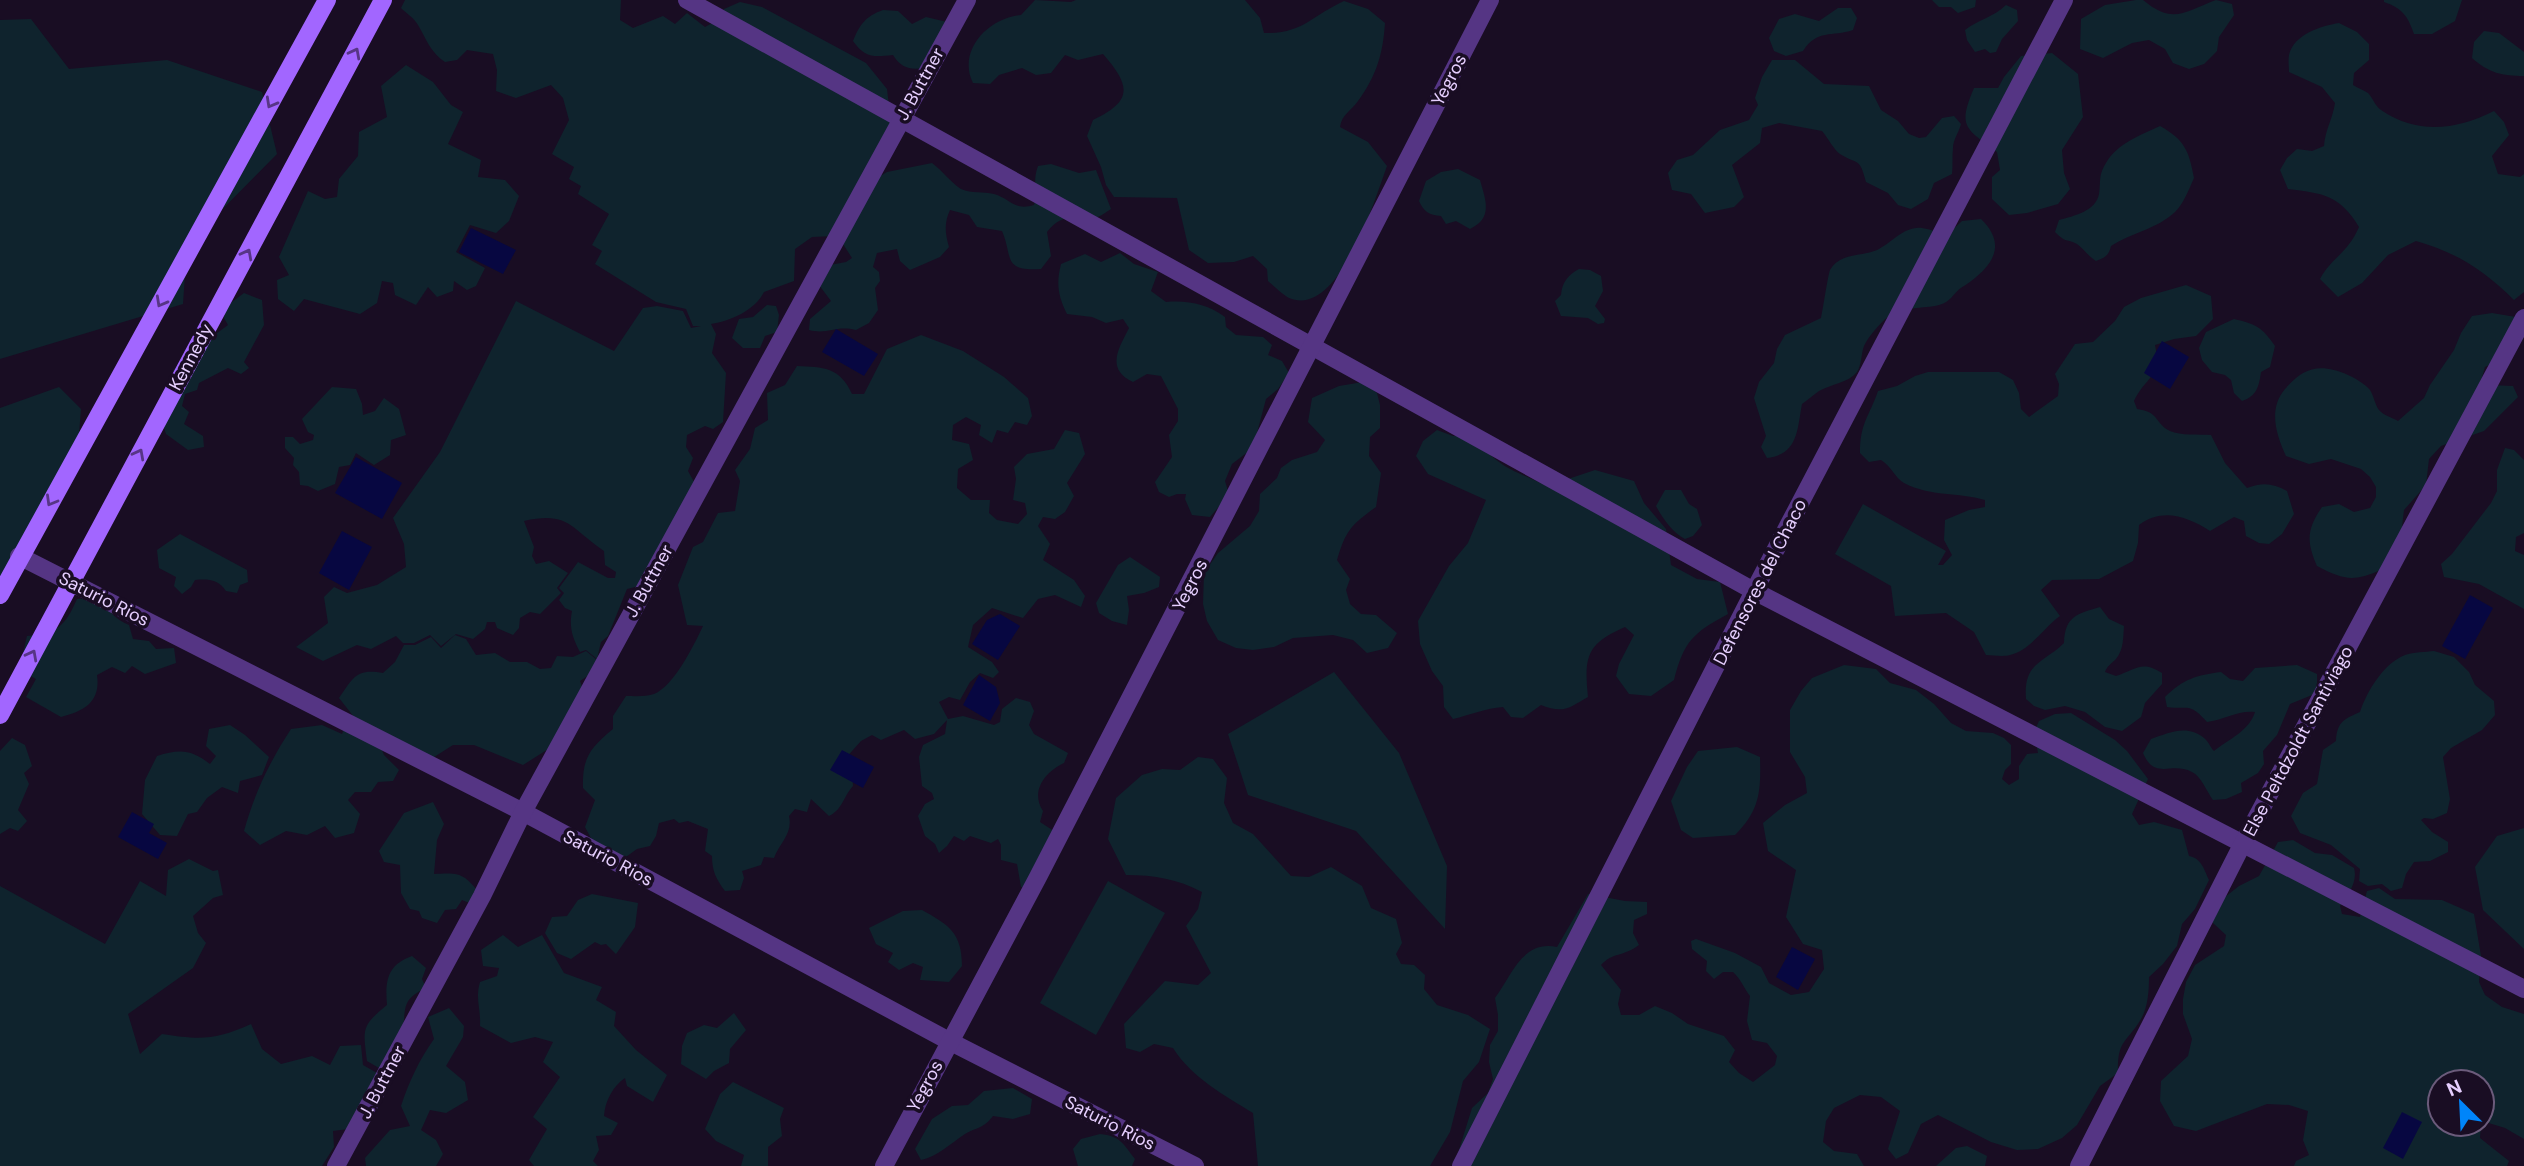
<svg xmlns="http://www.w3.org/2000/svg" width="2524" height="1166" viewBox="0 0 2524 1166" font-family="'DM Sans',sans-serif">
<rect width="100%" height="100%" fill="#190d23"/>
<!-- green -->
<g fill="#0f232d">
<path d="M405,0H621L620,20L633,28L663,16L675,24L687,13L705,27L716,21L724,9L740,2L762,7L866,63L887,89L891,122L834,236L812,237L795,249L794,281L764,292C755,310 731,321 711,324L716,334L712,353L726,373L723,422L713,429L705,426L687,435L686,447L693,458L688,471L698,489L647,584L627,589L608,636L601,642L597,659L586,650L580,652C572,637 569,627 572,611L565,608L559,600L564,593L559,588L578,562L608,578H615L616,572L605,565L604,551C570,528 569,511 524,521L534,547L532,556L536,564L549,561L568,573L557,588L561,593L540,614L530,612L520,618L519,628L513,635L497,628L495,622H487L485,629L473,639L456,634L441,646L430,635L414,643H403L396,636L371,649L357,645L323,661L296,647L328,623L324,597L334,587L347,593L377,585L406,567L404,544L393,518L440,452L516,301L614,351L643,308L657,306L683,311L691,328L701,326H693L686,309L656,302L595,264L602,251L592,245L609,214L578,194L581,186L569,179L574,167L552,154L569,120L563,98L551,85L516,98L496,91L497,70L493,54L467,50L457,60L445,62C430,52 427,40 418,25C414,18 406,13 401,8Z"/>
<path d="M1035,0L1071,2L1076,0H1245L1260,18L1264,33C1303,34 1311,16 1344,1L1368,9L1385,23C1383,53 1377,75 1358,101C1351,111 1342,114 1340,127L1368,142L1387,166C1375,199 1339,319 1289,298C1282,294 1274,286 1268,281L1267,269L1253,256L1234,262L1208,263L1189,250L1177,198L1114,197L1106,185L1101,167L1087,136L1093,120C1133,101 1131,86 1103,54L1078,60L1065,55L1051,73L1036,75L1022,68L999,75L990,84L973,83C957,51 988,18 1021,15Z"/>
<polygon points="1932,0 1976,0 1975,7 1958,13 1951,7 1939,7"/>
<path d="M2136,0H2143C2173,25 2184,12 2216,0L2232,4L2234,15L2219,37L2217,51L2204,64L2189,69L2173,63L2165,49L2149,40L2132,43L2103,58L2080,49L2081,19L2105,5Z"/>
<path d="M2384,0H2462L2455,21L2432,34H2414C2408,16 2402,8 2384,2Z"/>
<path d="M2006,5L2017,10L2018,21L2002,39L1996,52L1990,53L1985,49L1975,52L1967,40L1965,30C1979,19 1994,17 2006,5Z"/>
<path d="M1838,8H1851L1857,18L1853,30C1832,37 1817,29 1803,51L1786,56L1774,51L1769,38L1779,19L1795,14L1819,21Z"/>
<path d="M883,10L898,11L912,24L926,17L947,22L924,68C910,70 901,68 893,55C873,57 865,58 853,41C860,24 866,16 883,10Z"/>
<polygon points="31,19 69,69 167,60 262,92 277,154 187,245 183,304 0,359 0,20"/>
<path d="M2339,23L2357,32L2369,44V60L2354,73L2353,85C2357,88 2364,90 2368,93C2373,98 2375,106 2381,110C2418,135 2456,130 2494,111L2504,122L2509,135L2492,156L2498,174L2520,177L2524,174V292L2514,300C2485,271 2456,252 2416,241L2388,255L2362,283L2338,297L2320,279C2331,258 2348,253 2359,227C2340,195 2322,193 2288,189L2280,170L2287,158L2297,149L2312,151L2324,146C2325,130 2333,118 2335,103L2322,87L2289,72C2289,67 2288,60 2289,55C2294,34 2321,26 2339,23Z"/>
<path d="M2484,31L2499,33L2524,52V76C2502,76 2489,73 2472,58L2474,42Z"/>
<path d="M2052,53L2078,74L2083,117L2062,150L2064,173L2070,189L2058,204L2027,213L2009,215L1992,199V177L2000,170L1997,152C1966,128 1957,128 1974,88H1998L2004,77L2021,56Z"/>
<path d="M1772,60H1795L1824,84L1869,86L1881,110L1898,121L1909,134L1919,138L1926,137L1942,118L1954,116L1961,124C1959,132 1953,140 1953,148C1952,157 1953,165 1952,174L1934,183L1928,199L1911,209L1898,205L1888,193L1866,182C1859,156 1859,166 1840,154C1834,150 1828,138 1822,131L1779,123L1762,128L1760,143L1732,165L1744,197L1734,207L1705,213L1691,194L1672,190L1668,173L1677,160L1693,155L1720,130L1749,120L1758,105L1755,98L1762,77Z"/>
<polygon points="406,65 433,82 451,105 463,112 448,144 481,160 478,177 505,180 519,196 509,221 496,233 470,225 456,252 485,268 476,286 467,290 454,281 453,291 437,297 428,287 416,305 395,295 393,283 382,281 377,303 360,314 304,299 294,311 278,299 277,280 289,275 279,257 308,191 325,199 337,197 339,179 358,156 359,132 387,117 381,86"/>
<path d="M2160,126C2185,140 2189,151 2194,178C2189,189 2184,203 2175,212C2157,229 2131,233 2111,246C2109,255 2105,258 2096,261C2089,257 2084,249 2077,244C2066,238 2067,244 2055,232L2059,220C2074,216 2096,211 2099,194C2101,181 2098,176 2106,163C2117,144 2140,135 2160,126Z"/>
<path d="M932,163C943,171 950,182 961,189C972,194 983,191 994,194C1011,199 1014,211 1034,205C1038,191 1032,182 1038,166L1051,164L1079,173L1096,170L1111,209C1106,212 1100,217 1095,218C1073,221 1063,211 1047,232L1051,256L1041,269C1002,272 1013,256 1002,231L977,227L969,215L950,210C944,223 945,233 949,247L940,257L910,270L900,261L897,249L877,253L873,267L879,272L880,281L875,288L878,310L869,323L856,330C835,325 828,335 809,330L810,319L831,301L819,285L830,265L846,262L852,258L843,244L875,179L887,172Z"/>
<path d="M1458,169L1480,180C1486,201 1493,218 1470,229L1456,221L1446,224L1441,216C1429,215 1424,212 1419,201L1426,181L1441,172Z"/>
<path d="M1981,219C2009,246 1991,268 1964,286C1954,291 1952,302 1939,305C1924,309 1901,306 1888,317C1880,323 1868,337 1864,346C1861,354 1862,364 1857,372C1848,383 1831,384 1819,391C1813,395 1808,400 1802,404C1797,431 1798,454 1767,458L1761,447L1766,436L1754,398L1759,382L1774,363L1777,349L1785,335L1821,318C1823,309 1828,275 1830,270C1840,252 1864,257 1879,249C1893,242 1904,226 1922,228C1930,229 1939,233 1948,234L1962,221Z"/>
<path d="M1120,253L1134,264L1158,272L1151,291L1166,302C1187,300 1208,304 1225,317L1226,327L1236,335L1263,337L1272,345L1268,355L1282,361L1289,373L1278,389L1266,399L1253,448L1232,464L1225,481L1228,491L1222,503L1210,517L1192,515L1185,499L1186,494H1177L1169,497L1159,492L1155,482L1172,457L1169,435L1178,421V409L1161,376L1147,374L1133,382C1105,369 1119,348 1129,328L1123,319L1106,323L1092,317L1067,314C1058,296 1056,284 1061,264L1085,254L1101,262Z"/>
<path d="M1579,269L1590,270L1601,276L1603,291L1595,306L1605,319L1604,323L1598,324L1588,318L1561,316L1555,301L1561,295C1562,282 1568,275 1579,269Z"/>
<path d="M2186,285L2211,296L2213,319L2196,336L2174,339L2155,345C2162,378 2146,376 2134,401L2137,409C2160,412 2154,423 2170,431C2181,436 2198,434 2211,435L2225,463L2247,488C2262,482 2273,483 2287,491L2294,514L2282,534L2269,544L2259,543L2246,536L2244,521L2234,517L2210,531C2188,517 2163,507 2139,525L2138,543L2133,561L2099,579L2052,580L2041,590L2060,616C2043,628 2031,650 2010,655C2003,657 1993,655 1986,655L1974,632L1946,613L1895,616L1891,586L1835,554L1863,504L1946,551L1938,565H1943L1952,555L1944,540L1945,520L1969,510L1985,507V500C1958,492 1931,497 1904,483C1895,478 1892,467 1881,460L1869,462L1860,453C1860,423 1869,417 1878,391L1897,386L1915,376L1928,372H1999L2013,380L2019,393L2021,409L2029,417L2058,396L2059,384L2055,374L2075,344L2093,342L2115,321L2124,307L2141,298Z"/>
<polygon points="244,293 262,300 264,325 244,362 249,368 241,374 228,368 199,383 197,390 185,394 182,406 189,412 184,424 203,436 204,447 188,450 166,434 158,409 185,380 173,371 182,359 228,325 224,318 225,307"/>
<polygon points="767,305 776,306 779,315 777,332 765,336 760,348 743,348 732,338 739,319 753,317"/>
<path d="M2492,313L2516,317L2511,354L2485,367L2482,377L2489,385L2513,386L2518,397L2484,431L2441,446L2429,459L2426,485L2404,510L2401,536L2381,570C2353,582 2344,580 2317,566C2306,541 2307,529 2322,507L2339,504L2354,512L2370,508L2376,497V487L2370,477L2361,469L2331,459L2309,464L2286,456C2276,434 2268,409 2285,389C2304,367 2320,363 2348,375C2355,378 2365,384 2370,390C2374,396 2375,405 2379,410C2383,415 2393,418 2398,421L2424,398L2430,385L2454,350L2461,333L2472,316Z"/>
<path d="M2234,319C2256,324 2262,327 2275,346L2270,367L2261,372C2259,386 2257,396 2242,401L2234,393L2231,380L2225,375L2212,372L2202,360L2199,348L2206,332Z"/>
<path d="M921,335L963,351L1004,377L1028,398L1032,416L1027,425L1015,422L1008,433L997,430L992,443L979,435L981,425L966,417L953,425L952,440L969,444L973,460L958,469L957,488L971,500H990L989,513L997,520L1018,524L1027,514L1025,503L1013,500L1016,479L1014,467L1027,454L1054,449L1065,430L1079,433L1085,454L1067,483L1074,496L1065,512L1055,519L1043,517L1038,526L1050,544L1043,560L1074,580L1085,596L1081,607L1055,595L1038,599L1023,618L992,608L973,625L968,647L992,662L999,672L993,678L980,673L970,682L960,700L949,697L939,702L948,719L963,716L994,725L1000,722L1002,709L1016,698L1030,702L1034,711L1029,725L1034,734L1068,753L1064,763C1045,772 1030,791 1043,811L1040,822L1060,835L1026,888L1021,887L1017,864L1001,860V845L998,839L991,843L970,836L964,841L954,836L947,846L939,853L935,844L925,836L918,816L925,804L934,799L932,793L922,786L919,757L923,745L945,734L947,720L934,734L915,739L904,730L881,740L872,735L861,741L844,760L852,769L853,786C843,797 843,809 829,816L811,799L807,812L795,809L789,816C793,834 780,842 774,858L764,857L761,865L742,871L744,878L740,890L725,891C716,879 712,871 712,856L705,851L708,829L688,821L679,823L674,819L659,823L656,836L650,846L637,849L623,859C610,855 606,846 593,842L585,827L595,800L583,788C582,758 590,748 613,729V716L626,696C634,696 646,697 654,694C674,686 694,645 703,626L687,625L678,585L693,547L703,542L718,513L735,511L740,481L735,470L750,449L755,428L768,420L767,393L785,385L797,366C823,367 840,367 852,394H864L887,349Z"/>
<path d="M1363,382L1377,393L1380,405V428L1370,437L1369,456L1381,473L1376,507C1351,525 1346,530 1337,560L1350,579L1346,590L1350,604L1361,614L1376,615L1397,633L1388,648L1367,653L1353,640L1333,635L1293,638L1274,647L1253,650L1236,648L1218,640L1207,621L1203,604L1204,573L1218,553L1250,526L1259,511L1260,494L1277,478L1281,468L1292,460L1317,452L1325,440L1308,422L1312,398L1339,386Z"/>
<polygon points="59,387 81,409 76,471 0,596 0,408"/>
<polygon points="332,387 356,389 362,404 363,415 375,411 384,398 399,409 406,435 391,440 390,455 374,465 356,453 350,465 339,467 335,484 318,491 308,486 300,485 299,472 293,465 294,458 285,448 285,437 293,437 300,444 313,440 314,435 308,432 302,419"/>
<path d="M1437,430L1453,436L1474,435C1498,469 1512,469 1547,486L1595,470L1634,481L1644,503L1666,529L1671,565L1697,579L1720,582L1728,614C1693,633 1684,641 1674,680L1651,696L1629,694L1616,676L1619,664L1634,635L1625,627C1586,644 1584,657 1588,697C1569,708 1563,714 1541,705L1523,718L1511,717L1503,707C1486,708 1470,715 1453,719L1444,707L1443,686L1432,671L1420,644L1418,621L1449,566L1468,543L1486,500L1428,474L1416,456L1423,441Z"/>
<polygon points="2505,448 2514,450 2524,460 2524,533 2516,537 2515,551 2524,555 2524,609 2479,584 2444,577 2441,564 2452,554 2491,503 2497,491 2497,470"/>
<path d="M1665,490H1681L1689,504L1697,509L1702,525L1693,536L1685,539C1673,533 1663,519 1656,506Z"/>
<path d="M180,534L247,570L248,582L240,585L237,593L226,591C218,579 208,579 195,580L191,587L182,594L174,586L176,577L159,568L157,550Z"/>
<polygon points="1130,557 1160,577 1159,587 1144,593 1127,596 1129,610 1127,625 1112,621 1099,613 1096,603 1118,565"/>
<path d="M94,597C108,608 114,619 129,625L133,639L149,641L156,649L174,648L176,663L145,674L132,666L125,673L112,667L97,675C101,702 84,711 61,717L26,697L36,679L23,672V653L27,636C58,633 65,626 77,599Z"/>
<path d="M2100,607L2109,619L2124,626C2123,638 2124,649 2116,659C2111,664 2107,666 2105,672L2116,676C2136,669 2142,660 2162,673V684L2145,703L2141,717L2122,731L2105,727L2085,712L2065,706L2045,710L2034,706L2026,699C2023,662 2044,663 2064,643C2065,616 2077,614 2100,607Z"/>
<path d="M455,635L466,639L476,655L495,653L510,662H527L540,669L551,668L557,656L573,657L586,651L597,660L592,673L580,681L585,695L553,746L523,765L474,745H453L431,759L354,717L339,698C353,678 356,668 383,673L395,662L404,645H415L431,637L441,648Z"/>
<path d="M2434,651L2454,657L2469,672L2475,685L2494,701L2495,715L2482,730L2451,748L2443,757L2450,799L2447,813L2433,819L2424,818L2421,820L2432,832L2448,842V852L2430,861L2414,862L2406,874L2402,888L2391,891L2382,884L2368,886L2359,881L2360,869L2331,845L2300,833L2291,816L2303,793L2317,784L2323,750L2336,741C2337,722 2344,719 2360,712C2367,691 2384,663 2405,655C2414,652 2425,652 2434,651Z"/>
<path d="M1844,665L1876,669L1890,683L1916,690L1934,704L1951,723L1966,731L1993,733L2004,738L2011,745V764L2005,770L2002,779L2009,785L2019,779V766L2027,754L2038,753L2034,732L2039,721L2055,714L2071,713L2115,740L2127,751L2148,779L2132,814L2139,825L2154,822L2182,830L2189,856C2201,858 2204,869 2209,880L2195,909L2182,924L2177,946L2163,964L2149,977C2149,991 2148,1007 2141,1019C2127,1043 2117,1039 2118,1073L2100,1086L2077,1125L2062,1138L2038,1149L2017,1150L1991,1142L1938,1115L1921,1124L1908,1153L1896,1159L1888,1149L1900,1111L1881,1097L1860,1095L1834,1108L1826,1121L1823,1142L1834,1151L1857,1154L1864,1166H1454L1472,1108L1488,1093L1493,1079L1489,1062L1490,1045L1498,1031V1015L1495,998C1512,975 1522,940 1557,947L1588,894L1625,901L1647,902V914L1634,920L1633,933L1639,945C1623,957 1613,952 1601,965L1621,990L1618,1004L1621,1015H1639L1655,1006L1672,1013L1688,1024L1724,1036L1735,1050L1729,1062L1739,1073L1753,1082L1775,1065L1777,1056L1767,1043L1752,1040L1747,1021L1750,996C1744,988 1740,978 1733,972H1723L1714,979L1706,971L1707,961L1692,949L1691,941L1696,939L1735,953L1761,967L1769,983L1791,995L1809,992L1824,969L1822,950L1803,944L1786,917L1796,870L1768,851L1763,823L1785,805L1807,793L1805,777L1790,752V710L1801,691L1812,678Z"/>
<path d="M2297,665L2317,674V693L2290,704L2277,735L2263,751L2264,764L2258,773L2241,783L2242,792L2226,799L2213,800C2207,792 2201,776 2192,772C2171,761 2155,781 2143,753L2151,739C2169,733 2187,724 2204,738C2209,742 2210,747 2214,751C2229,739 2249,731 2255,712C2239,710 2223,720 2207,722C2189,702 2189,710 2167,707L2165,697C2183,679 2197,675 2221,672L2230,679L2243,681L2255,668Z"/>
<polygon points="1334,672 1399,753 1447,866 1445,929 1356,831 1248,795 1228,734"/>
<path d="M346,723L377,738L384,755L399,770L393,781L378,782L371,792H355L348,800L360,814L354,833L335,838L325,826L307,835L286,831L260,845L244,831C254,794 270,761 291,729L322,725L342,734Z"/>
<path d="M230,725L245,735L269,757L262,775L240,781L238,793L222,787L207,798L197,812L188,814L177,836L160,835L142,814L145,780L157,756C179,749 191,749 210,764L216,756L206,746L209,729Z"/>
<polygon points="12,738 25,745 32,766 24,773 29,784 18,810 27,821 18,831 10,828 0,834 0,751"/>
<path d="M1737,747L1760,757C1761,791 1760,810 1735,835L1693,838L1681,830L1671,801L1687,767L1698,751Z"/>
<path d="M1198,757L1213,759L1227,778L1224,803L1233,823L1253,834L1291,876L1309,877L1331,867L1362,886L1371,908L1396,919L1402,943L1396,954L1401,964L1414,965L1425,975L1424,989L1437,1005L1468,1015L1490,1029L1479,1062L1463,1081L1450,1132L1430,1166H1258L1253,1113C1224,1095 1192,1078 1173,1048L1154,1044L1140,1052L1126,1048L1124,1024L1165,981L1198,985L1211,973L1186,926L1198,909L1202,892C1177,879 1155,875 1126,875L1108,839L1116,798L1142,775L1162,769L1180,770Z"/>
<path d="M433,802L444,824L437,840L434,874C462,872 464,874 482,896L472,904L462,900L456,909L445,910L437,923L422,918L419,911L410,909L401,893L400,865L384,862L379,851L404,813Z"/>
<polygon points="2524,828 2524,949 2483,910 2475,867 2497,836"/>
<path d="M2293,840L2315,853L2332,855L2354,868C2358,882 2348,895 2340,906L2342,914L2360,917L2367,891L2379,888L2395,899L2442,900L2474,914L2481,956L2479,982L2485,995L2502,1007L2524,1014V1139L2505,1128L2482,1121V1082H2440V1124H2481L2480,1138L2509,1161L2507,1166H2294L2296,1161L2309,1155L2303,1140L2308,1111L2289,1105L2267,1104L2196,1131L2174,1126L2160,1101L2161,1081L2188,1056L2192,1039L2183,1014V999L2186,982L2195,965L2224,946L2226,935L2213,923L2211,908L2239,886L2259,876L2278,842Z"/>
<path d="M189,859L213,871L218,870L223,895L213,898L193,916L198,933L206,943L193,968L128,1014L140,1054L162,1034C200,1040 216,1040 251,1024L262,1049L281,1064L312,1056L330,1065L340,1046L361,1045L363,1065L384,1077L356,1128L333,1131L334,1147L322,1166H0V886L105,944L140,881L166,896L168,870Z"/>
<polygon points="1108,881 1165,913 1096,1035 1040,1003"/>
<polygon points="592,894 638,903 635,927 616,954 606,944 601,945 595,942 571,959 557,953 545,933 552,917 567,916 578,900"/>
<path d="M922,910C949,925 962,933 962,966L949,982L920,980L923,967L913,963L899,970L888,962L893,953L876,944L869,928L903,911Z"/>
<path d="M503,935L518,947L542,935L564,973L602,987L596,1000L616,1012L614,1026L636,1050L667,1075L653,1102L627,1086L625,1078C613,1086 605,1101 604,1116L618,1123L611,1135L596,1136L599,1150L593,1161L598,1166H534L529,1160L547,1129L533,1117L560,1077L543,1062L553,1042L535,1037L511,1043L480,1026C481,1009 475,999 480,982L497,976L499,968L483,966L481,950Z"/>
<path d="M412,956L426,968L422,979L426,988C399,1000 407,1011 402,1035C400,1044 395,1054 392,1063L379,1068L367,1061C363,1029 361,1026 387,1005C385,981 387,965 412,956Z"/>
<path d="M449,1008L464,1026L463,1037L446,1066L465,1082L468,1100L446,1113L430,1110L421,1130L436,1140L443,1154L436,1166H366L365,1158L390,1130L410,1126L401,1106C409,1082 419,1060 434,1039L428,1017Z"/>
<polygon points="734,1013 746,1030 730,1049 729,1063 714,1071 706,1079 681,1064 682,1046 687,1033 704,1025 717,1028"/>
<polygon points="733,1082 784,1108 780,1119 782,1136 768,1147 768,1166 741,1166 744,1155 716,1141 705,1129 720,1094"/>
<path d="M1013,1088L1032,1099L1030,1114L1013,1119L993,1116C983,1129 977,1127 965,1134C950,1144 938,1156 921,1160L915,1149L932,1119L952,1106L968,1105L984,1091Z"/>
<path d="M1100,1134C1121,1136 1123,1144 1135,1159L1132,1166H1078L1073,1149L1081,1139Z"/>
<polygon points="1967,1146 1987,1156 1985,1166 1936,1166 1956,1148"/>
</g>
<!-- water -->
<g fill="#070741">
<polygon points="471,228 516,250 503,274 459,252"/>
<polygon points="836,329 878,354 864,376 822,352"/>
<polygon points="2162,341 2189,357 2170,389 2144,373"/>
<polygon points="356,457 402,483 382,519 335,493"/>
<polygon points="342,531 372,547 349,590 319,573"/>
<polygon points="2470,595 2493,608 2465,659 2442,646"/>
<polygon points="1000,614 1020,626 998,660 972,644 987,620"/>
<polygon points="979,675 996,687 1000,703 990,721 963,705"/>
<polygon points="842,750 874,767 863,788 830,770"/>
<polygon points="132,812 154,824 149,833 167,843 158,859 118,837"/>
<polygon points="1792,947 1815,959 1798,990 1776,977"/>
<polygon points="2402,1112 2422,1122 2403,1159 2383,1148"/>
</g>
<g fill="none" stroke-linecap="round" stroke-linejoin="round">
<!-- minor -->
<g stroke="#553584" stroke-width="18">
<polyline points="687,0 1754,591 2524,989"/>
<polyline points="19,556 523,812 949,1041 1195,1166"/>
<polyline points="336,1166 482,896 523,812 967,0"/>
<polyline points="884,1166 1038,877 1490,0"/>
<polyline points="1461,1166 1754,591 2064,0"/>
<polyline points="2079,1166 2243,843 2524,318"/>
</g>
<!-- secondary -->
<g stroke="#a266ff" stroke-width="18">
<polyline points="0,595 327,0"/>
<polyline points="0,715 383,0"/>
</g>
</g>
<!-- one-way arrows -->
<defs><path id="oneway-chevron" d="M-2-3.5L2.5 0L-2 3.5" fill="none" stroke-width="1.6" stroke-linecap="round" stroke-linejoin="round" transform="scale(1.75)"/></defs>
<g stroke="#573586">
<use href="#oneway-chevron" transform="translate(355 53) rotate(-62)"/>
<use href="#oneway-chevron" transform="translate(271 103) rotate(119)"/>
<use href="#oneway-chevron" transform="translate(247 254) rotate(-62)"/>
<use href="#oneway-chevron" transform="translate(161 302) rotate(119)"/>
<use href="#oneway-chevron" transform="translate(139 454) rotate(-62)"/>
<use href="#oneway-chevron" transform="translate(51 501) rotate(120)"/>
<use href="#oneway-chevron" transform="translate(32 655) rotate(-62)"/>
</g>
<g text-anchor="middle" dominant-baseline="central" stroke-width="7" stroke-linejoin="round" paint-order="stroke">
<!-- street labels -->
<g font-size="18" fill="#e6cfff" stroke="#190d23">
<text transform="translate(1449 80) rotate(-63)">Yegros</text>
<text transform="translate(920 84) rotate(-61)">J. Buttner</text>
<text transform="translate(191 357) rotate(-62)">Kennedy</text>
<text transform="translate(649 581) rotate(-61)">J. Buttner</text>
<text transform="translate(1760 582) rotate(-63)">Defensores del Chaco</text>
<text transform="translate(1190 585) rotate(-63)">Yegros</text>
<text transform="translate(104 599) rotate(27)">Saturio Rios</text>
<text transform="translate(2298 741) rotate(-62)">Else Peltdzoldt Santiviago</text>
<text transform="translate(608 858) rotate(28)">Saturio Rios</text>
<text transform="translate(382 1082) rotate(-62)">J. Buttner</text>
<text transform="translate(925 1086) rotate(-62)">Yegros</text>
<text transform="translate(1110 1123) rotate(27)">Saturio Rios</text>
</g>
</g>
<!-- north arrow -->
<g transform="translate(2461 1103) rotate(336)"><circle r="33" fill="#190d23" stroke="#6b5b7b" stroke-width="2"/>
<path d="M0-5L12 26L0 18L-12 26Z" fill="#0085fa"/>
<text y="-10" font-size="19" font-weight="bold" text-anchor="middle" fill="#e6cfff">N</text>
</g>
</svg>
